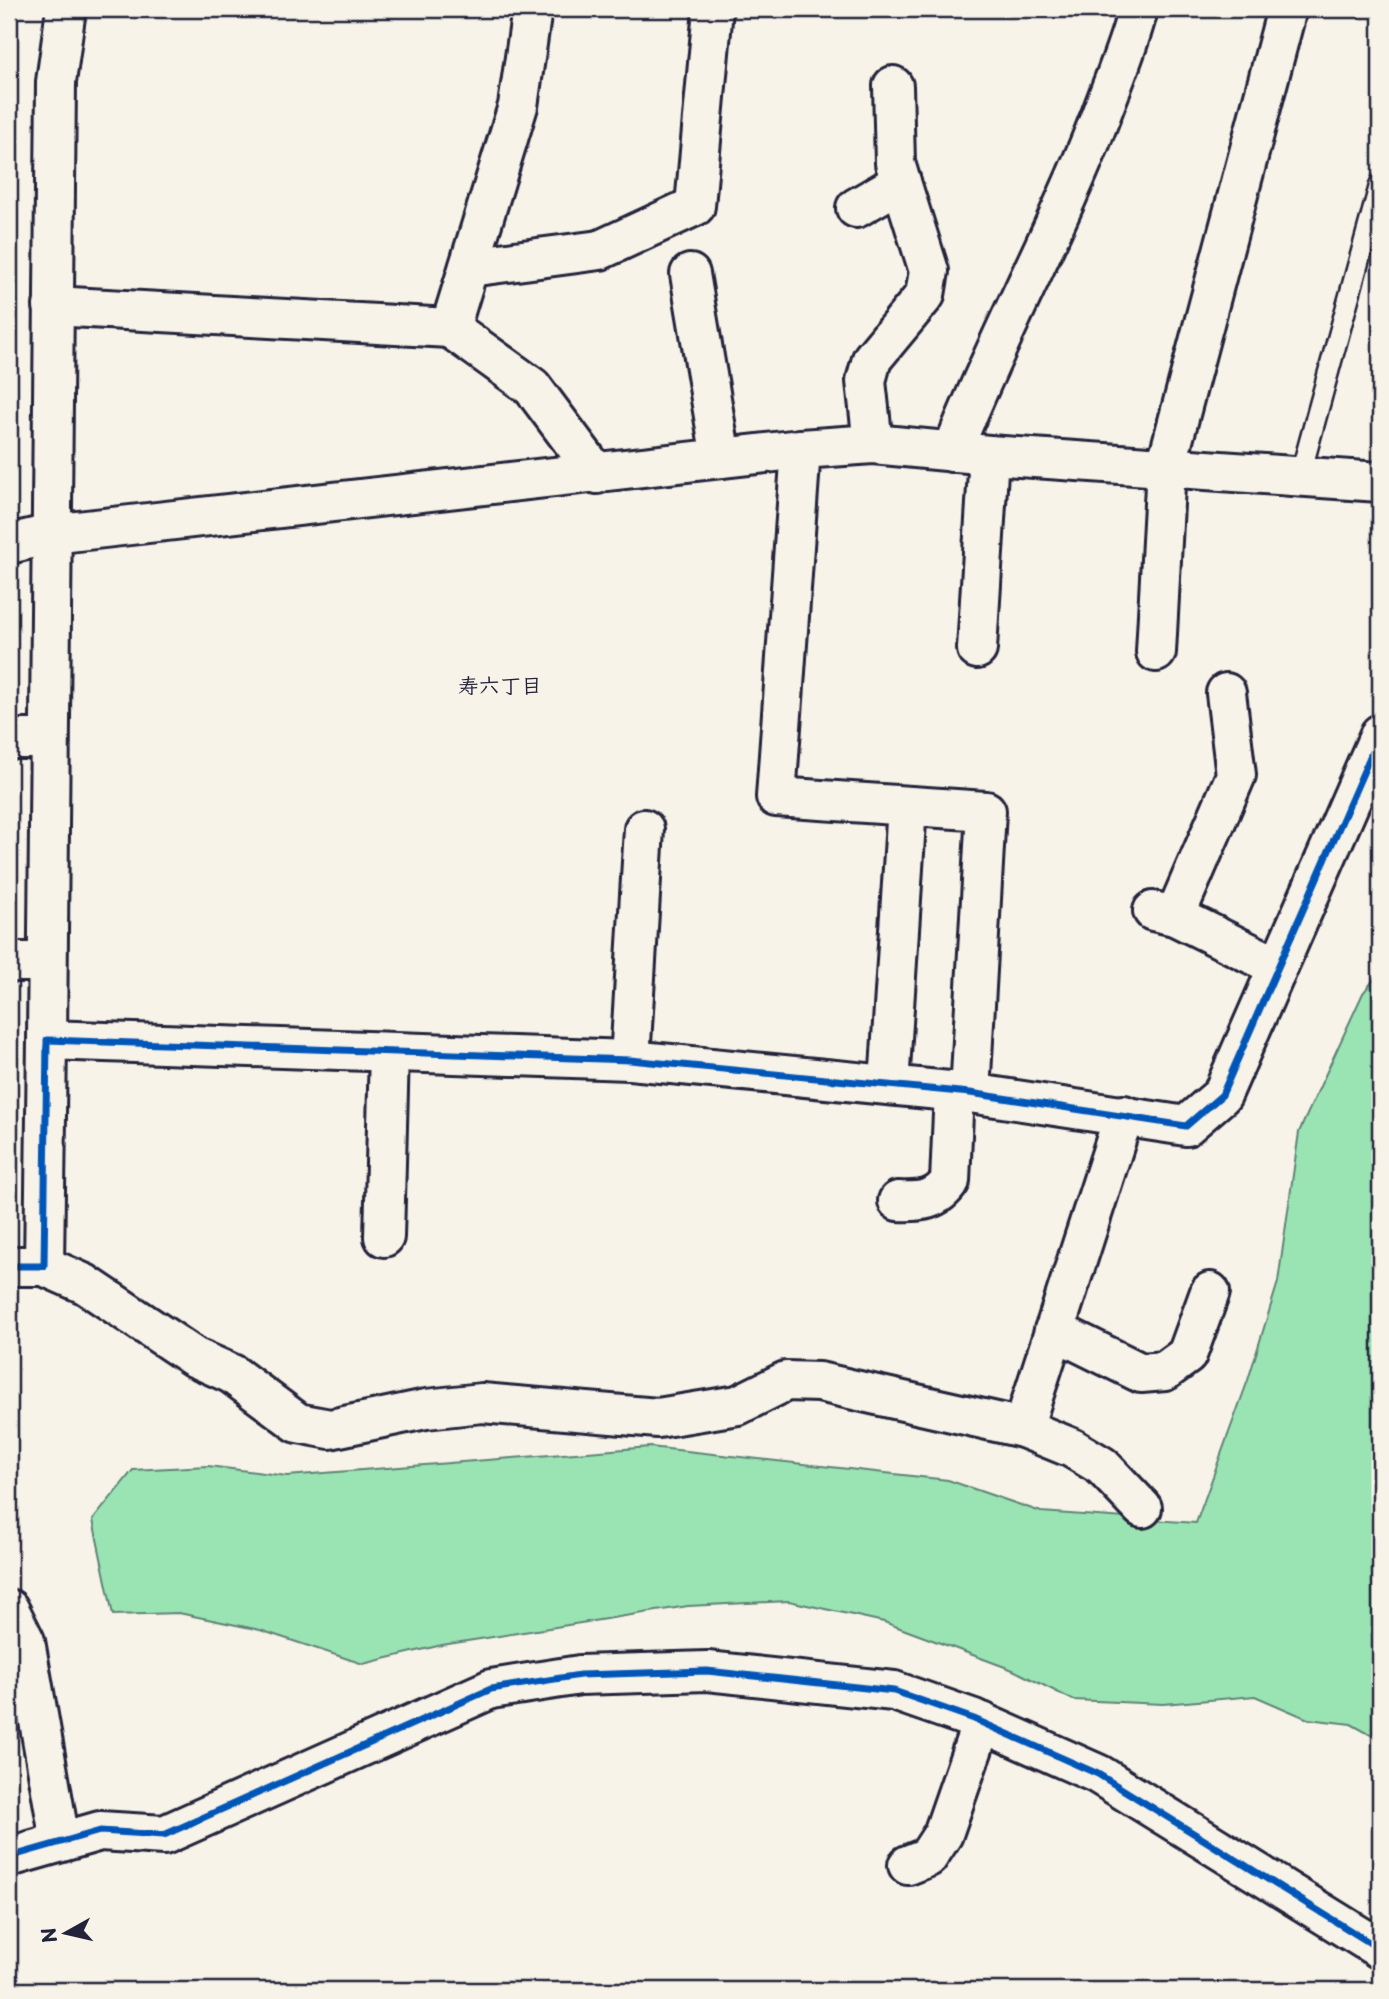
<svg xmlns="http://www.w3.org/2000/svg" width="1389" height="1999" viewBox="0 0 1389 1999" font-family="'Playpen Sans','Klee One',sans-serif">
<rect width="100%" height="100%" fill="#f7f3e8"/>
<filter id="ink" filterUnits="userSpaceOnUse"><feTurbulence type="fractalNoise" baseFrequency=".0143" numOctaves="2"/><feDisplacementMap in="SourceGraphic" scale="14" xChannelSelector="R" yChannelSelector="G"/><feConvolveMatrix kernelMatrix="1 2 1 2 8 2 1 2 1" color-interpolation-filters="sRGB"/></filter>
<g filter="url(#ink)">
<!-- green -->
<polygon fill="#9ae4b3" stroke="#5e8377" stroke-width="2" points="1380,972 1380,1740 1351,1724 1308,1719 1255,1696 1163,1704 1073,1700 1013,1670 884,1622 789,1601 688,1606 442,1645 363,1664 260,1630 179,1613 113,1615 93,1520 133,1470 208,1466 287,1476 650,1447 948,1480 1041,1512 1196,1523 1248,1380 1278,1282 1299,1132 1363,993"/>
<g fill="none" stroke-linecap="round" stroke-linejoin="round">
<!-- service casing -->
<g stroke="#22223b" stroke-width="24">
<polyline id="service" points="1300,476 1380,184"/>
</g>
<!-- minor casing -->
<g stroke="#22223b" stroke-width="44">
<g id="minor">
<polyline points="856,208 901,182"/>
<polyline points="469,267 600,250 695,206 713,9"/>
<polyline points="690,274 721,458"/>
<polyline points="53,306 450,328 518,106 532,9"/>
<polyline points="450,328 532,387 597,474"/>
<polyline points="873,444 866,381 872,359 925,295 929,271 895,163 893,86"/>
<polyline points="801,449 776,797 986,811 970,1093"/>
<path d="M952,452C997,338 1057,230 1101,115C1114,80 1129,45 1138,9"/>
<polyline points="9,544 51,534 801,449 873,444 989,455 1380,482"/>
<polyline points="977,649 989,455"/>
<polyline points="1156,652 1166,467 1287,9"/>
<polyline points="9,739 49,739"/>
<polyline points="1153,911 1175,916 1278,967"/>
<polyline points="1175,916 1236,775 1226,693"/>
<polyline points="9,962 47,962"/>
<polyline points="47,1040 56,82 66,9"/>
<polyline points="630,1060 644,829"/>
<polyline points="889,1085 907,806"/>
<path d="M898,1201C920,1202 937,1201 950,1181L954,1091"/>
<polyline points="384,1237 389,1052"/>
<polyline points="9,1266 44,1266 47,1040 630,1060 970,1093 1186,1126 1222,1095 1380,734"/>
<polyline points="44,1266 85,1284 194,1357 232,1374 298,1423 330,1429 426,1409 482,1403 658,1418 738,1405 786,1381 819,1382 1023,1428 1072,1448 1102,1466 1142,1508"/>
<polyline points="1054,1330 1141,1373 1165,1371 1187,1355 1210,1292"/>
<polyline points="1023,1428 1124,1115"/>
<polyline points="9,1609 25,1641 60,1841"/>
<polyline points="9,1857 100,1831 164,1835 491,1689 580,1675 707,1671 894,1691 974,1719 1098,1774 1380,1949"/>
<polyline points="908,1865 928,1857 943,1834 982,1722"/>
</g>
</g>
<!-- service -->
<use href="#service" stroke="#f7f3e8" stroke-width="19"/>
<!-- minor -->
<use href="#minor" stroke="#f7f3e8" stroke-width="38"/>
<!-- cycleway casing -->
<g stroke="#f7f3e8" stroke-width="11">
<g id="cycleway">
<polyline points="9,1266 44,1266 47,1040 630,1060 970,1093 1186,1126 1222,1095 1380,734"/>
<polyline points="9,1857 100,1831 164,1835 491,1689 580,1675 707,1671 894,1691 974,1719 1098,1774 1380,1949"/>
</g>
</g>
<!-- cycleway -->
<use href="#cycleway" stroke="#0057b8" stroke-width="7"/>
</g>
</g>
<g text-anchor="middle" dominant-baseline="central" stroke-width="5" stroke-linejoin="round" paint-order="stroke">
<!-- neighbourhood labels -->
<g font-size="21" font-weight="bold" fill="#22223b" stroke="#f7f3e8">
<text x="500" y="684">寿六丁目</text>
</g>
</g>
<!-- margin -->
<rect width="1389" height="1999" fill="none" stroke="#f7f3e8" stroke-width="35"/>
<rect x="18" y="18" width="1354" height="1964" fill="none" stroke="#22223b" stroke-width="2.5" filter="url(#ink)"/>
<!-- north arrow -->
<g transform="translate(66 1933) rotate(262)" stroke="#f7f3e8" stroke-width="5" paint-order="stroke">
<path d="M0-5L12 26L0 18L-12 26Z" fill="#22223b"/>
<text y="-10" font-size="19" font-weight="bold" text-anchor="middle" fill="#22223b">N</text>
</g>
</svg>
